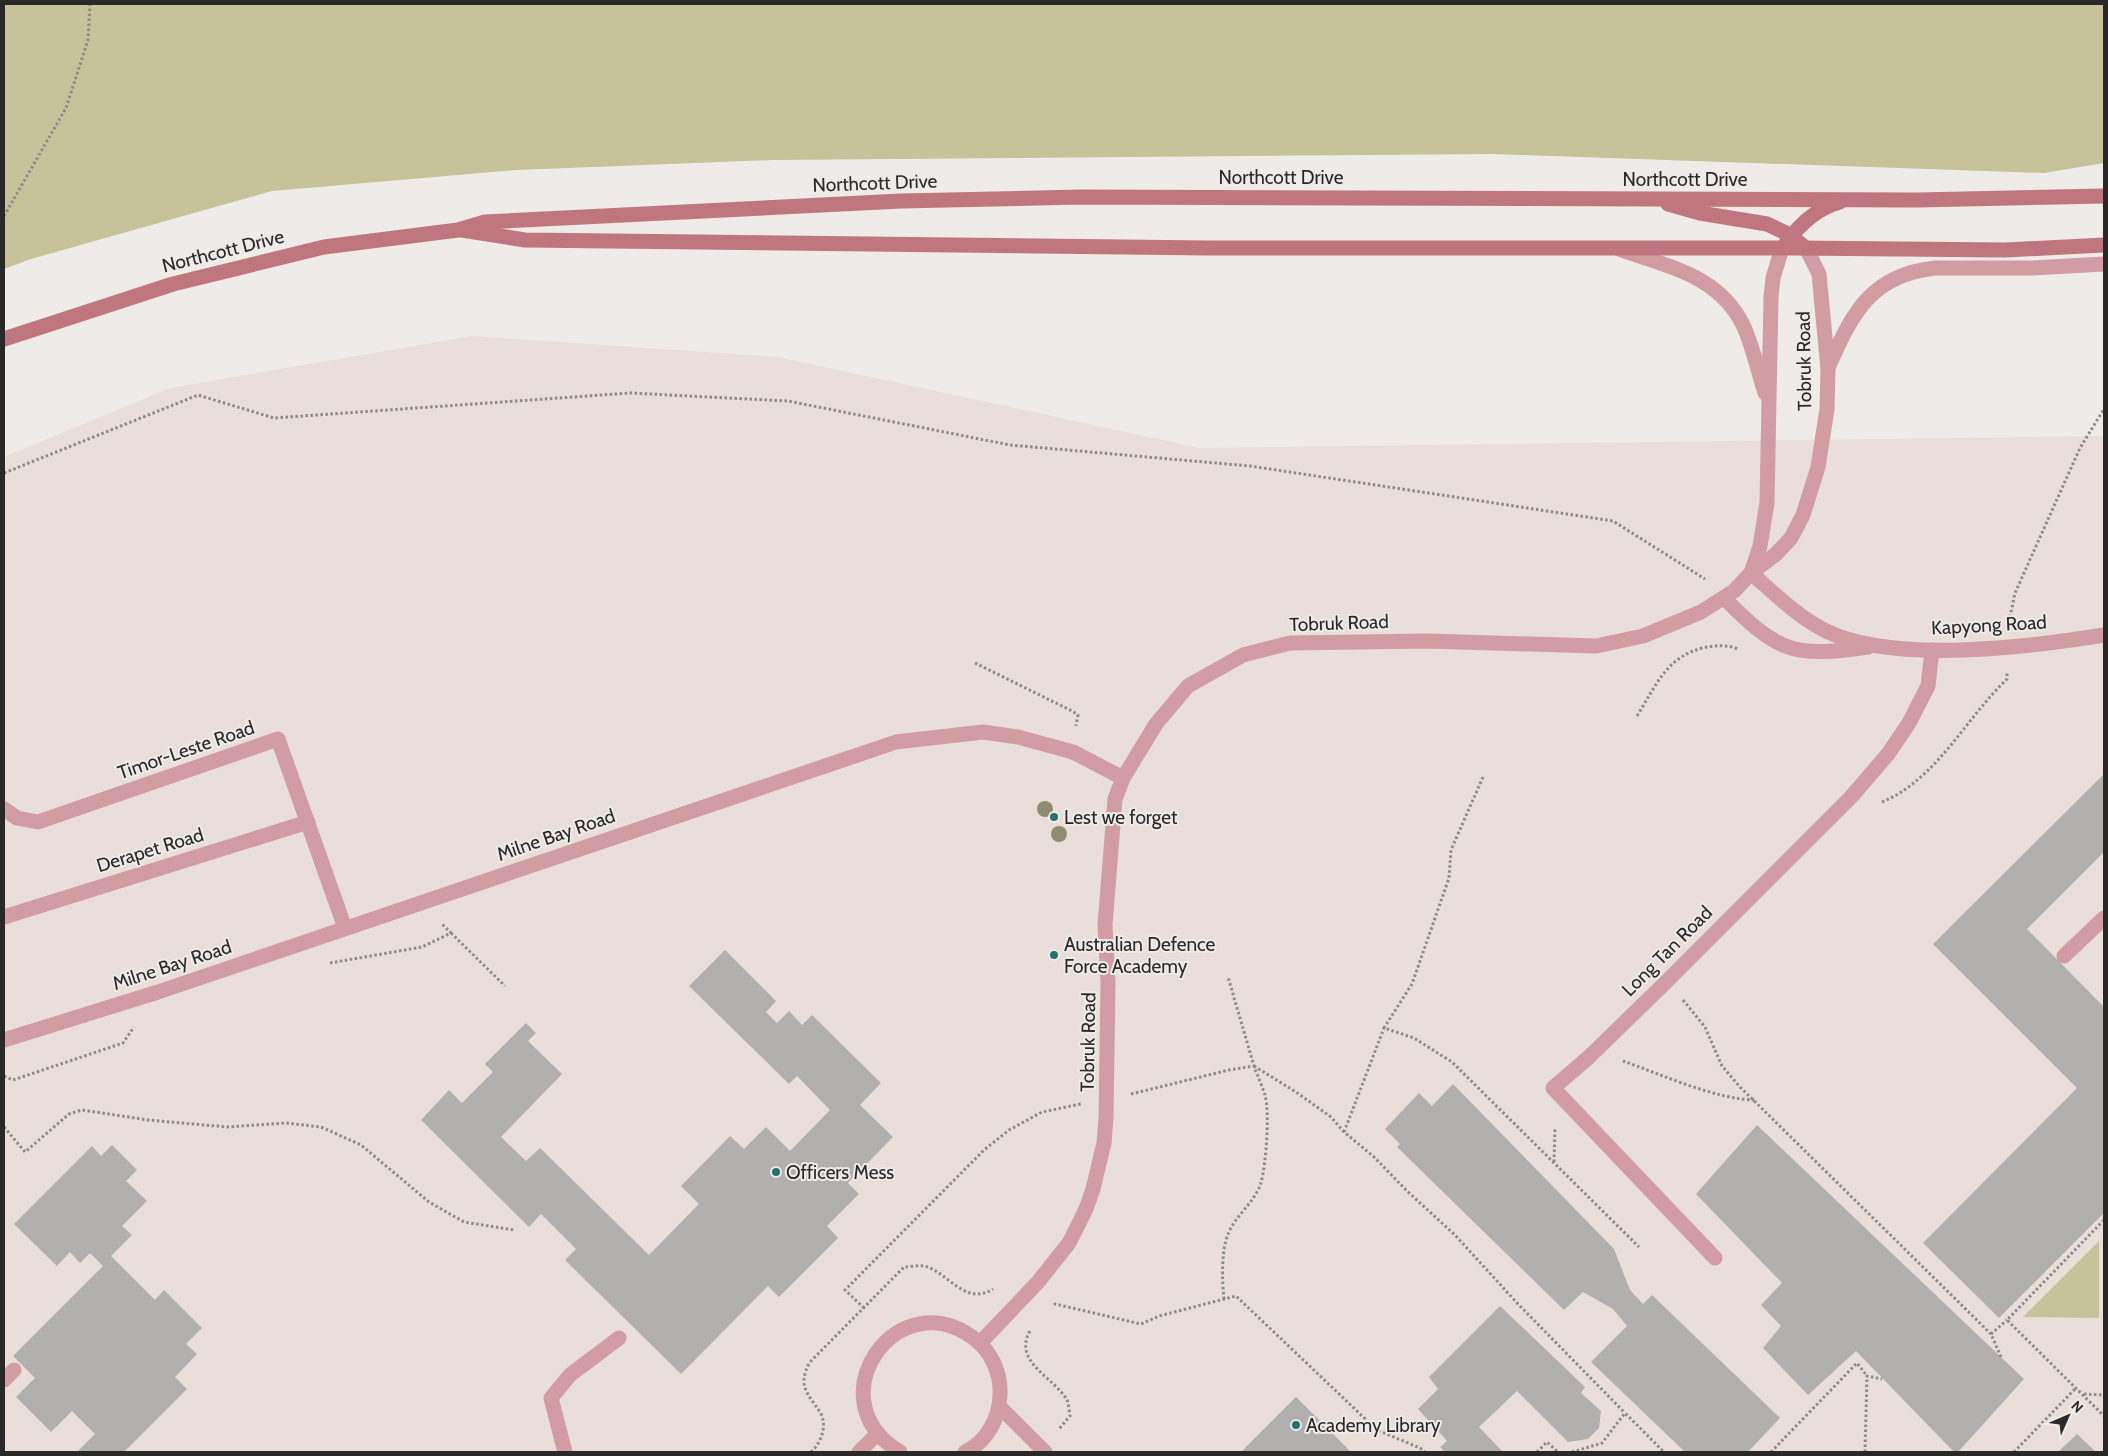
<svg xmlns="http://www.w3.org/2000/svg" width="2108" height="1456" viewBox="0 0 2108 1456" font-family="Cabin,sans-serif">
<rect width="100%" height="100%" fill="#eeebe9"/>
<!-- built -->
<polygon fill="#e9ded9" points="472,336 778,357 1200,448 2104,436 2104,1452 4,1452 4,457 170,388"/>
<!-- green -->
<g fill="#c6c29a">
<polygon points="4,4 2104,4 2104,163 2044,173 1493,154 773,160 517,170 272,191 31,259 4,269"/>
<polygon points="2099,1241 2099,1318 2023,1317"/>
</g>
<!-- building -->
<g fill="#b2b0ae">
<polygon points="2104,774 2104,852 2027,929 2104,1007 2104,1213 1999,1318 1923,1243 2077,1088 1933,944"/>
<polygon points="725,950 776,1001 766,1012 777,1023 789,1011 802,1025 812,1015 881,1083 860,1105 893,1137 848,1183 859,1194 827,1226 838,1238 779,1297 768,1286 681,1374 565,1260 576,1249 541,1214 529,1227 421,1120 449,1090 462,1103 493,1072 485,1064 526,1023 536,1033 528,1041 562,1074 501,1137 526,1161 540,1148 649,1255 699,1204 681,1186 730,1136 744,1149 766,1127 790,1151 830,1110 797,1076 789,1084 689,986"/>
<polygon points="1453,1084 1614,1249 1630,1290 1643,1304 1652,1295 1780,1418 1748,1452 1685,1452 1591,1362 1627,1326 1613,1309 1583,1292 1564,1310 1397,1147 1400,1144 1385,1129 1419,1093 1432,1106"/>
<polygon points="1757,1125 2024,1379 1958,1452 1954,1452 1856,1351 1808,1395 1763,1348 1781,1326 1761,1305 1782,1283 1696,1194"/>
<polygon points="112,1145 137,1170 126,1181 147,1201 122,1226 132,1235 111,1256 155,1300 164,1290 202,1328 186,1344 197,1354 175,1377 187,1389 124,1452 77,1452 95,1434 72,1411 51,1432 16,1397 35,1378 13,1356 103,1266 90,1253 80,1263 70,1252 57,1266 14,1224 92,1146 101,1156"/>
<polygon points="1500,1306 1585,1387 1581,1393 1601,1411 1599,1428 1588,1439 1568,1442 1517,1391 1479,1427 1503,1452 1445,1452 1440,1447 1447,1441 1418,1409 1438,1389 1429,1377"/>
<polygon points="1296,1397 1351,1452 1241,1452"/>
<polygon points="2077,1434 2096,1452 2058,1452"/>
</g>
<g fill="none" stroke-linecap="round" stroke-linejoin="round">
<!-- path -->
<g stroke="#8d8b89" stroke-width="3" stroke-dasharray="2.5 2.5" stroke-linecap="butt">
<polyline points="4,216 66,108 88,40 90,4"/>
<polyline points="4,473 198,395 274,418 630,393 788,401 1010,445 1250,466 1613,521 1705,579"/>
<polyline points="2009,622 2015,593 2080,448 2104,409"/>
<polyline points="975,663 1072,711 1078,715 1076,726"/>
<path d="M1637,716C1657,684 1667,655 1707,647C1717,645 1729,645 1738,649"/>
<polyline points="1483,777 1451,850 1449,878 1412,984 1384,1028 1414,1038 1452,1062 1639,1247"/>
<path d="M1882,802C1936,780 1966,718 2007,679V672"/>
<polyline points="451,933 505,986"/>
<polyline points="330,963 422,947 451,933 442,924"/>
<polyline points="1683,1000 1705,1027 1722,1066 1740,1087 1991,1334"/>
<path d="M1623,1061C1660,1074 1717,1100 1756,1100"/>
<polyline points="1254,1066 1296,1092 1331,1117 1344,1132 1374,1157 1407,1191 1455,1235 1518,1304 1625,1413"/>
<polyline points="4,1076 13,1080 123,1043 134,1027"/>
<polyline points="1131,1094 1229,1070 1254,1066 1228,977"/>
<polyline points="4,1127 25,1152 69,1114 82,1110 148,1120 227,1127 286,1123 321,1127 361,1145 429,1202 464,1222 514,1230"/>
<polyline points="1344,1132 1384,1028"/>
<polyline points="1554,1162 1555,1128"/>
<polyline points="2104,1220 2007,1320 2104,1416"/>
<path d="M1224,1299C1222,1280 1221,1252 1228,1234C1235,1216 1255,1202 1261,1183C1266,1164 1270,1114 1265,1095C1262,1086 1258,1076 1254,1067"/>
<polyline points="1054,1305 1055,1304 1141,1324 1159,1316 1236,1296 1377,1430 1420,1448 1425,1452"/>
<polyline points="864,1308 845,1290 984,1150 1009,1130 1042,1112 1081,1104"/>
<path d="M1030,1331C1012,1362 1055,1378 1067,1400C1069,1404 1069,1411 1070,1416L1059,1429"/>
<polyline points="2001,1357 1991,1334 2007,1320"/>
<polyline points="2084,1394 2104,1395"/>
<path d="M811,1452C821,1443 828,1425 820,1412C807,1393 797,1385 810,1362L904,1267C910,1267 918,1265 924,1266C947,1271 965,1307 993,1289"/>
<polyline points="1537,1452 1547,1442 1558,1452"/>
<polyline points="1572,1452 1602,1443 1625,1413 1664,1452"/>
<polyline points="1771,1452 1857,1363 1867,1376"/>
<polyline points="1865,1452 1867,1376 1882,1379"/>
<polyline points="2014,1452 2076,1388"/>
</g>
<!-- lane -->
<g stroke="#d19da2" stroke-width="15">
<polyline points="2064,956 2104,918"/>
<polyline points="4,1380 14,1370"/>
<polyline points="565,1452 551,1398 570,1375 619,1338"/>
</g>
<!-- street -->
<g stroke="#d19da2" stroke-width="15">
<path d="M1619,249C1668,267 1720,275 1744,327C1753,348 1758,371 1765,393"/>
<path d="M1828,368C1852,314 1870,275 1935,268H2032L2104,264"/>
<path d="M1751,573C1775,594 1798,617 1826,631C1894,664 2030,647 2104,635"/>
<polyline points="1751,573 1760,546 1767,503 1771,297 1773,278 1782,248"/>
<path d="M1724,598C1778,652 1792,658 1868,647"/>
<polyline points="4,809 17,818 38,822 278,739 345,928"/>
<polyline points="4,917 308,822"/>
<polyline points="4,1040 158,992 896,742 983,732 1018,737 1073,752 1123,778"/>
<polyline points="1715,1258 1553,1088 1589,1057 1665,983 1852,796 1888,754 1909,723 1928,686 1932,650"/>
<polyline points="980,1343 1038,1282 1069,1243 1086,1209 1093,1189 1104,1143 1106,1118 1108,982 1105,925 1115,799 1123,778 1156,724 1188,686 1243,655 1290,643 1427,641 1596,646 1643,636 1701,612 1734,591 1751,573 1776,554 1791,538 1803,515 1818,467 1827,409 1828,369 1819,274 1806,248"/>
<polyline points="999,1406 1045,1452"/>
<polyline points="859,1452 877,1434"/>
<path d="M900,1452C813,1400 898,1278 976,1340C992,1353 1001,1374 1000,1394C1000,1417 987,1442 965,1452"/>
</g>
<!-- secondary -->
<g stroke="#c0767f" stroke-width="15">
<polyline points="1668,204 1700,213 1767,224 1786,233 1806,248"/>
<polyline points="462,230 525,240 1209,248 1795,248 2005,250 2104,245"/>
<path d="M1786,243C1800,224 1817,208 1840,202"/>
<polyline points="4,339 173,284 324,247 458,230 485,222 901,201 1082,197 1917,200 2104,196"/>
</g>
</g>
<!-- trees -->
<g fill="#908c72">
<circle cx="1045" cy="809" r="8"/>
<circle cx="1059" cy="834" r="8"/>
</g>
<!-- markers -->
<g fill="#26716f" stroke="#eeebe9" stroke-width="2">
<circle cx="1054" cy="817" r="5"/>
<circle cx="1054" cy="955" r="5"/>
<circle cx="776" cy="1172" r="5"/>
<circle cx="1296" cy="1425" r="5"/>
</g>
<g text-anchor="middle" dominant-baseline="central" stroke-width="4" stroke-linejoin="round" paint-order="stroke">
<!-- street labels -->
<g font-size="19" fill="#2a2928" stroke="#eeebe9">
<text x="1281" y="177">Northcott Drive</text>
<text x="1685" y="179">Northcott Drive</text>
<text transform="translate(875 183) rotate(-2)">Northcott Drive</text>
<text transform="translate(223 251) rotate(-14)">Northcott Drive</text>
<text transform="translate(1804 361) rotate(-91)">Tobruk Road</text>
<text transform="translate(1339 623) rotate(-2)">Tobruk Road</text>
<text transform="translate(1989 625) rotate(-3)">Kapyong Road</text>
<text transform="translate(186 750) rotate(-19)">Timor-Leste Road</text>
<text transform="translate(556 835) rotate(-19)">Milne Bay Road</text>
<text transform="translate(150 850) rotate(-17)">Derapet Road</text>
<text transform="translate(1667 951) rotate(-45)">Long Tan Road</text>
<text transform="translate(172 965) rotate(-18)">Milne Bay Road</text>
<text transform="translate(1088 1042) rotate(-89)">Tobruk Road</text>
</g>
<!-- poi labels -->
<g font-size="19" fill="#2a2928" stroke="#eeebe9" text-anchor="start">
<text x="1064" y="817">Lest we forget</text>
<text x="1064" y="944">Australian Defence<tspan x="1064" dy="22">Force Academy</tspan></text>
<text x="786" y="1172">Officers Mess</text>
<text x="1306" y="1425">Academy Library</text>
</g>
</g>
<!-- border -->
<rect width="2108" height="1456" fill="none" stroke="#2a2928" stroke-width="10"/>
<!-- north arrow -->
<g transform="translate(2068 1416) rotate(45)" stroke="#eeebe9" stroke-width="4" paint-order="stroke">
<path d="M0-4L9 19L0 12L-9 19Z" fill="#2a2928"/>
<text y="-8" font-size="14" font-weight="bold" text-anchor="middle" fill="#2a2928">N</text>
</g>
</svg>
